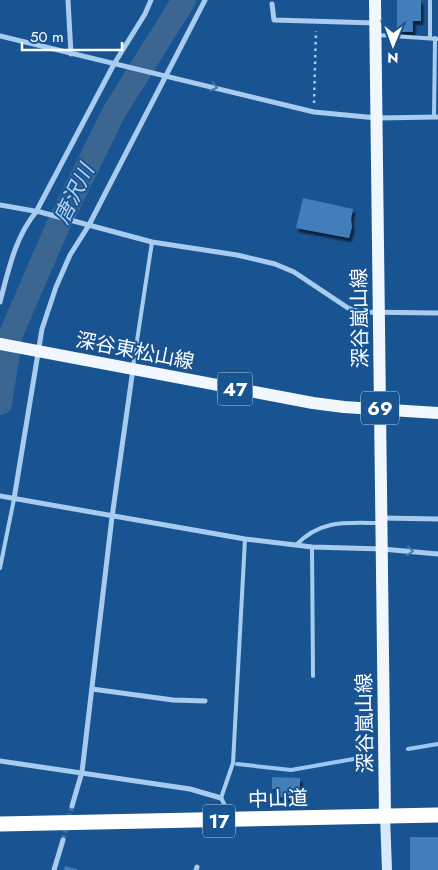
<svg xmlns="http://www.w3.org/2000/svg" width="438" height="870" viewBox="0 0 438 870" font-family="Jost,'Noto Sans JP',sans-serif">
<defs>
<filter id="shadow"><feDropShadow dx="2.5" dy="4" stdDeviation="1" flood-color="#0009"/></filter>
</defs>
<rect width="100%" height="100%" fill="#195492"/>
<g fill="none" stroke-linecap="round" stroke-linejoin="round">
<!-- stream -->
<g stroke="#9bc8f2" stroke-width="4">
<polyline points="408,749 438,744"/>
<polyline points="237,764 291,770 365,757"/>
</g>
<!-- river -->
<polyline stroke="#3c6692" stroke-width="24" points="0,403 11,334 56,230 114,112 184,0"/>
</g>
<!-- building -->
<g fill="#427eb9" filter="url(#shadow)">
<polygon points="397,0 421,0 421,21 413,21 413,32 397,32"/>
<polygon points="303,198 353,209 351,219 352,227 349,238 296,228"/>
<polygon points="272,777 300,778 300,798 275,797 276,789 272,789"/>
<rect x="410" y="837" width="28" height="33"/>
<polygon points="65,866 77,869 77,870 64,870"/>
</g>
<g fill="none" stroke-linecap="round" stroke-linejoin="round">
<!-- street-tunnel -->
<polyline stroke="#3c6ea2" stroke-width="5" stroke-dasharray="5 2.5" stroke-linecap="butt" points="63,840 72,806"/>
<!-- path -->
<polyline stroke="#a8ccef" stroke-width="2.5" stroke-dasharray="2.5 4" stroke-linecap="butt" points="314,103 316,31"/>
<!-- lane -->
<g stroke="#a8ccef" stroke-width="4">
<polyline points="430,0 430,38"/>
<polyline points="378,35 438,39"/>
<polyline points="434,117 435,38"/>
<polyline points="133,367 152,242"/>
<path d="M296,545C321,519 346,523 380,523"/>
<polyline points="312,547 313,676"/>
<polyline points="0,568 14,499"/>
<polyline points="230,815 221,798 233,763 245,539"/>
</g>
<!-- street -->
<g stroke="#a8ccef" stroke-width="5">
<polyline points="68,0 71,54"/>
<polyline points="272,4 274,20 375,23"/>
<polyline points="0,36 314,112 377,118 438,117"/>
<polyline points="0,205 40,212 152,242 237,255 275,264 294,272 348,308 360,312 438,313"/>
<path d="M0,302C8,272 15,237 36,212L114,64L145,14L151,0"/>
<polyline points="0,496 245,539 312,547 382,549 438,554"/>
<polyline points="14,499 42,329 56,287 70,255 89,225 108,188 205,0"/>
<polyline points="382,518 438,519"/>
<polyline points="92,689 173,700 205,701"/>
<polyline points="0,761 190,789 221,798"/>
<polyline points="72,806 82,772 112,517 133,369"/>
<polyline points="54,870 63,840"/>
<polyline points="196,870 197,867"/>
</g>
<!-- secondary -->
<polyline stroke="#d6e8fb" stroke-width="10" points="385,816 387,870"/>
<!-- primary -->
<g stroke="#f1f7ff" stroke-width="12">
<polyline points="375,0 385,816"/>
<polyline points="0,344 313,403 344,407 438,413"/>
</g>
<!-- highway -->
<polyline stroke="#fff" stroke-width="15" points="0,824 438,815"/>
</g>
<!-- one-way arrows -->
<defs><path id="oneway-chevron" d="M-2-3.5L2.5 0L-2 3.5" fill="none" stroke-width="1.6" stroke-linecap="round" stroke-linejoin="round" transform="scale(1.25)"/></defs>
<g stroke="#4478ae">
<use href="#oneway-chevron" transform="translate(214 87) rotate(14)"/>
<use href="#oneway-chevron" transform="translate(410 551) rotate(5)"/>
</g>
<g text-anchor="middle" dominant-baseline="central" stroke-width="4" stroke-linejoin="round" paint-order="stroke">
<!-- shield labels -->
<g fill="#195492" stroke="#baccde" stroke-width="1">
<rect x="217.5" y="372.5" width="35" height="33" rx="4"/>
<rect x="361" y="391.5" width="38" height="33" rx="4"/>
<rect x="203" y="804.5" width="32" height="33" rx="4"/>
</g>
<g font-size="19" font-weight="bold" fill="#fff">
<text x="235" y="389">47</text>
<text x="380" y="408">69</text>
<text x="219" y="821">17</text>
</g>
<!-- street labels -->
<g font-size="20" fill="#fff" stroke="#195492">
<text transform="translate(360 318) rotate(-91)">深谷嵐山線</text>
<text transform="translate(135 351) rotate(11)">深谷東松山線</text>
<text transform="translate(365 723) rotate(-91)">深谷嵐山線</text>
<text transform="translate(278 799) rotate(-2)">中山道</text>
</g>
<!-- water labels -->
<g font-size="21" font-style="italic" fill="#b5d6f6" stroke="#195492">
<text transform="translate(74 194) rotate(-64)">唐沢川</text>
</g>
</g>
<!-- north arrow -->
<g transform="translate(393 45) rotate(181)" stroke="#195492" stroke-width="4" paint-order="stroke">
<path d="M0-4L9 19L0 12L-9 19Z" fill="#ffffff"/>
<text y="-8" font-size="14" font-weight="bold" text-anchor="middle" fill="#ffffff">N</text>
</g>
<!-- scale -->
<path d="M22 42v8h100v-8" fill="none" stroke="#ffffff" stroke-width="2.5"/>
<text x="30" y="42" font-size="15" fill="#ffffff" stroke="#195492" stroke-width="4" paint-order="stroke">50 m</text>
</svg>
